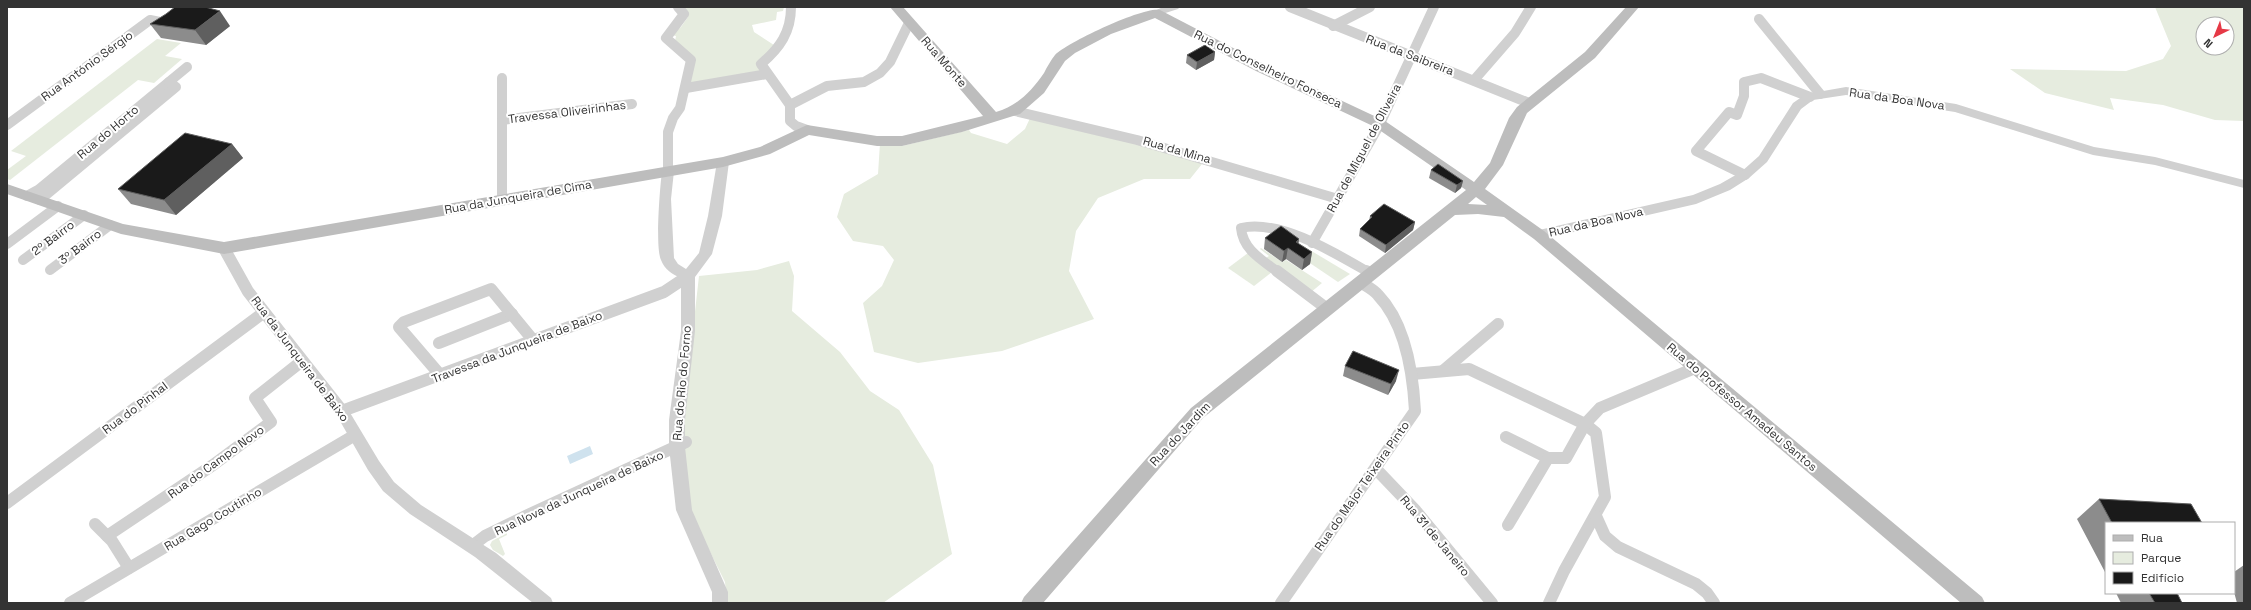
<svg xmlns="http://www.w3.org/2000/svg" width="2251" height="610" font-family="'Space Grotesk',sans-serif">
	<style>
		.green { fill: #e6ecdf; fill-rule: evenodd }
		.water { fill: #cfe2ee }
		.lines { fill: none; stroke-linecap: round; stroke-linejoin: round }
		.minor-far1 { stroke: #d0d0d0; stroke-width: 10 }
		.minor { stroke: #d0d0d0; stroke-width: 12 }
		.tertiary { fill: #d0d0d0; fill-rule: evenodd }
		.secondary { fill: #bdbdbd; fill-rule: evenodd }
		.wall { fill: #8c8c8c }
		.shaded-wall { fill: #5f5f5f }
		.building { fill: #1a1a1a; stroke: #5f5f5f }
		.labels { text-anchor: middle; stroke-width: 4; stroke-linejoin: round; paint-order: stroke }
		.street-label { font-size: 12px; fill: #333; stroke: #fff }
	</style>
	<rect width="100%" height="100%" fill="#fff"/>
	<g class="green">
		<path d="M681,7H784L783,11L777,12L776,20L752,25L754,32L777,47L763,72L689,86L694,59L675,41L676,36L671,35L681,27L688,17Z"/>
		<path d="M2155,7H2244V121L2215,120L2163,105L2110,98L2114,110L2045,93L2010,69L2126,71L2163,59L2171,46ZM2203,24H2227V48H2203Z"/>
		<path d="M157,39L181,43L165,56L182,59L154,83L138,80L10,180L7,179V170L26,156L11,151Z"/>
		<path d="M1031,116L1206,159L1190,179H1144L1098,198L1076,231L1069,271L1094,319L1002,351L918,363L874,352L863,303L882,286L894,260L883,246L853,241L837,217L844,194L878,174L880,143L902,146L969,130L971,133L1007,144L1025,129Z"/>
		<path d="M1288,237L1350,274L1338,282L1295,253Z"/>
		<path d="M1261,248L1282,262L1286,260L1322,283L1310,293L1264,259L1269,256L1260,249Z"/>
		<path d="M1248,253L1272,272L1254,286L1228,268Z"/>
		<path d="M789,261L794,276L792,311L840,352L870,391L899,410L933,465L952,554L883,603H727L725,582L689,510L682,427L699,276L757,270Z"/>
		<path d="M507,533V535L499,539L505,554L503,556L493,550L490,545L492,541Z"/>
	</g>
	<path class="water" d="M590,446L593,454L570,464L567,456Z"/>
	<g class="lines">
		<g class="minor-far1">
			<path d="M791,7C791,32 780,48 761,64L790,105V121L796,126L807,130"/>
			<path d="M1290,7L1529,103"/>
			<path d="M1759,19L1820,94"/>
			<path d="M1333,26L1370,7"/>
			<path d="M502,78V200"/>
			<path d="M1475,79L1515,33L1531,7"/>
			<path d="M686,88L767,74"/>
			<path d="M790,105L827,86L864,82L880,73L890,62L909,23"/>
			<path d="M1015,111L1137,140L1338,199"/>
			<path d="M502,120L632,104"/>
			<path d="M7,125L150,20L170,24"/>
			<path d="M668,171V132L673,118L680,108L691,60L666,38L684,14L678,7"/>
			<path d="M1745,175L1696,151L1729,112L1737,115L1744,96V82L1761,78L1810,97"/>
			<path d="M27,196L38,190L187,67"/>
			<path d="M40,200L176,87L169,82"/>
			<path d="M1312,243L1380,124L1434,7"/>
			<path d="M7,244L58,206"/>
			<path d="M23,260L84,215"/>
			<path d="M50,270L110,225"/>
			<path d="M1278,272C1262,260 1243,250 1241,228C1280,219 1335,253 1368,272"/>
		</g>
		<g class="minor">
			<path d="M1277,271L1326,308"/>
			<path d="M1366,271L1371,274"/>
			<path d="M439,343L512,314"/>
			<path d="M1444,370L1498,324"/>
			<path d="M1412,374L1469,369L1585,424L1596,433L1605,497L1564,571L1549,603"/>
			<path d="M441,376L399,327L404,322L491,289L533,340"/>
			<path d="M342,411L664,292L688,276"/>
			<path d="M1506,437L1548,458"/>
			<path d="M1376,469L1416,511L1492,603"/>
			<path d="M7,503L263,313"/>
			<path d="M1596,516L1605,536L1618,547L1696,584L1707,593L1714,603"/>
			<path d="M95,524L112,541L129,568"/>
			<path d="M1508,525L1548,458H1566L1585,424L1600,408L1695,368"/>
			<path d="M107,536L213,465L271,422L255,398L302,361"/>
			<path d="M472,546L485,536L528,515L686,442"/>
			<path d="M70,603L355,435"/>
			<path d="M1281,603L1415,411C1413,373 1405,323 1378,295C1373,289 1366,286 1360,282"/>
		</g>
		<g class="tertiary">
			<path d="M1163,7H1180L1178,9L1156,16L1150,13Z"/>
			<path d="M1846,87L1956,104L2094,147L2155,157L2244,180V188L2155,165L2093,155L1955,112L1846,95L1813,100L1801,109L1767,162L1749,178L1730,190L1696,204L1539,240L1534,238L1532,235L1534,232L1539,230L1693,195L1720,184L1741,172L1759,156L1793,103L1806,94Z"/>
			<path d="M723,158L729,162L722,216L712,254L695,277V331L685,420V447L692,510L728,592V603H712V592L676,510L669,447V420L681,331V278C672,274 665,270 661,260C655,247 660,188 662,171L664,168H672L674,171L671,199L674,258L678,264L686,269L699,253L708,216L717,162Z"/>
			<path d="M224,243L229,245L253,288L346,406L379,461L394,482L421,505L496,553L551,598L553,603H533L475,557L410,514L383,491L368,470L336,414L243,295L217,248L219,245Z"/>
		</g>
		<path class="secondary" d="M890,7H903L996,112C1017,106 1031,92 1044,73C1047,67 1051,60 1055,55C1068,42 1144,6 1160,10L1266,65L1385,121L1474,182L1490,163L1509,118L1517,107L1585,52L1626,7H1639L1595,58L1527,113L1503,165L1485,189L1544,231L1982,597L1985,603H1961L1534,239L1504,217L1478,214L1455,215L1203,418L1043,603H1021L1024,597L1191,408L1466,190L1375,127L1256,71L1155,18L1111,34L1075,53L1065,61L1044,93L1020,114L962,132L902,146H877L809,135L770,154L723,167L224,254L121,234L7,194V184L123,224L224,242L723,157L760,147L807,125L877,136H902L983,116ZM1476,197L1487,205L1468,204Z"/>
	</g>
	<g class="wall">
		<path d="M150,24L230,26L206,45L161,38Z"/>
		<path d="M1215,52L1214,60L1196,70L1186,63L1187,55Z"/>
		<path d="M232,144L243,158L176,215L131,204L118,189Z"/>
		<path d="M1431,170L1463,181L1461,188L1455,193L1429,178Z"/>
		<path d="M1370,216L1415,222L1413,230L1385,253L1359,236L1360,229L1369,221Z"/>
		<path d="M1265,238L1312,252L1310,264L1302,270L1286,259L1282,262L1264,249Z"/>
		<path d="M1345,366L1396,381L1388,395L1343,376Z"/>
		<path d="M2099,499L2202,523H2106V574L2077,519Z"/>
		<path d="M2244,565V603H2237L2234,592V575H2235L2234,572Z"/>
		<path d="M2116,593H2177L2182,603H2121Z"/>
	</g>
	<g class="shaded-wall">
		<path d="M220,11L230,26L206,45L195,30Z"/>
		<path d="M1215,52L1214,60L1196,70L1197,62Z"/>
		<path d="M232,144L243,158L176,215L164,200Z"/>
		<path d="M1463,181L1461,188L1455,193L1457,185Z"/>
		<path d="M1415,222L1413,230L1385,253L1386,245Z"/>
		<path d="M1299,239L1298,250L1294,253L1296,242Z"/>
		<path d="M1288,248L1286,259L1282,262L1284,251Z"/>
		<path d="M1312,252L1310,264L1302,270L1304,259Z"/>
		<path d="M1399,370L1396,381L1388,395L1391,384Z"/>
	</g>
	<g class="building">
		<path d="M175,7H205L220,11L195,30L150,24L166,14Z"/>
		<path d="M1205,45L1215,52L1197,62L1187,55Z"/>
		<path d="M185,133L232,144L164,200L118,189Z"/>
		<path d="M1438,164L1463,181L1457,185L1431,170Z"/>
		<path d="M1384,204L1415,222L1386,245L1360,229L1372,217L1370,216Z"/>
		<path d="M1281,226L1299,239L1296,242L1312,252L1304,259L1288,248L1284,251L1265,238Z"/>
		<path d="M1353,351L1399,370L1391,384L1345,366Z"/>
		<path d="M2099,499L2191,504L2202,523H2112Z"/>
		<path d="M2149,593H2177L2182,603H2155Z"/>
	</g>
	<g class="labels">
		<g class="street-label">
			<text transform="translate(1410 55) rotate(21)" y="4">Rua da Saibreira</text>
			<text transform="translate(944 62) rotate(49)" y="4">Rua Monte</text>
			<text transform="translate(87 66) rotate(-36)" y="4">Rua António Sérgio</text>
			<text transform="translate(1268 69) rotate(26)" y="4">Rua do Conselheiro Fonseca</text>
			<text transform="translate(1897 99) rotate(8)" y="4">Rua da Boa Nova</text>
			<text transform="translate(567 112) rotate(-7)" y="4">Travessa Oliveirinhas</text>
			<text transform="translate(108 132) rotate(-40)" y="4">Rua do Horto</text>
			<text transform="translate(1364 148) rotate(-62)" y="4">Rua de Miguel de Oliveira</text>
			<text transform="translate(1177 150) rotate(16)" y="4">Rua da Mina</text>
			<text transform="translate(518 197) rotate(-10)" y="4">Rua da Junqueira de Cima</text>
			<text transform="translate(1596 222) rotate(-13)" y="4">Rua da Boa Nova</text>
			<text transform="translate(53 238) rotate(-37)" y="4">2º Bairro</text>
			<text transform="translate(80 247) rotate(-37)" y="4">3º Bairro</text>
			<text transform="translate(517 347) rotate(-21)" y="4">Travessa da Junqueira de Baixo</text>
			<text transform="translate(300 359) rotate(53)" y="4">Rua da Junqueira de Baixo</text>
			<text transform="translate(682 383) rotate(-85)" y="4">Rua do Rio do Forno</text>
			<text transform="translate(1742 407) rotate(40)" y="4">Rua do Professor Amadeu Santos</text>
			<text transform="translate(135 408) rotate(-37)" y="4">Rua do Pinhal</text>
			<text transform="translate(1180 434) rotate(-47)" y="4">Rua do Jardim</text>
			<text transform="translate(216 462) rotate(-36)" y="4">Rua do Campo Novo</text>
			<text transform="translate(1362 486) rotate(-55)" y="4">Rua do Major Teixeira Pinto</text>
			<text transform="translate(579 493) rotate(-25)" y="4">Rua Nova da Junqueira de Baixo</text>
			<text transform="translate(213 519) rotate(-31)" y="4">Rua Gago Coutinho</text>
			<text transform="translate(1435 536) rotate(50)" y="4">Rua 31 de Janeiro</text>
		</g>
	</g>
	<rect width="2251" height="610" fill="none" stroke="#333333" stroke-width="16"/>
	<rect x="2105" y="522" width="130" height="72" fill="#ffffff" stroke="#adadad"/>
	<rect x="2113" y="535" width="20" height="6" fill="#bdbdbd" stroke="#adadad"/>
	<text x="2141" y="542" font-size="12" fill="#333333">Rua</text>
	<rect x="2113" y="552" width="20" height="12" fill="#e6ecdf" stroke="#adadad"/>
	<text x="2141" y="562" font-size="12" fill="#333333">Parque</text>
	<rect x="2113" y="572" width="20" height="12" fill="#1a1a1a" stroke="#adadad"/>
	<text x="2141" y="582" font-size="12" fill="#333333">Edifício</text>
	<g transform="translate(2215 36) rotate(223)"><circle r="19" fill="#ffffff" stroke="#adadad"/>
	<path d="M0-3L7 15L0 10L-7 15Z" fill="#e63946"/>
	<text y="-6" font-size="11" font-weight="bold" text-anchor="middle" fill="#333333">N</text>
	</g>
</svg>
